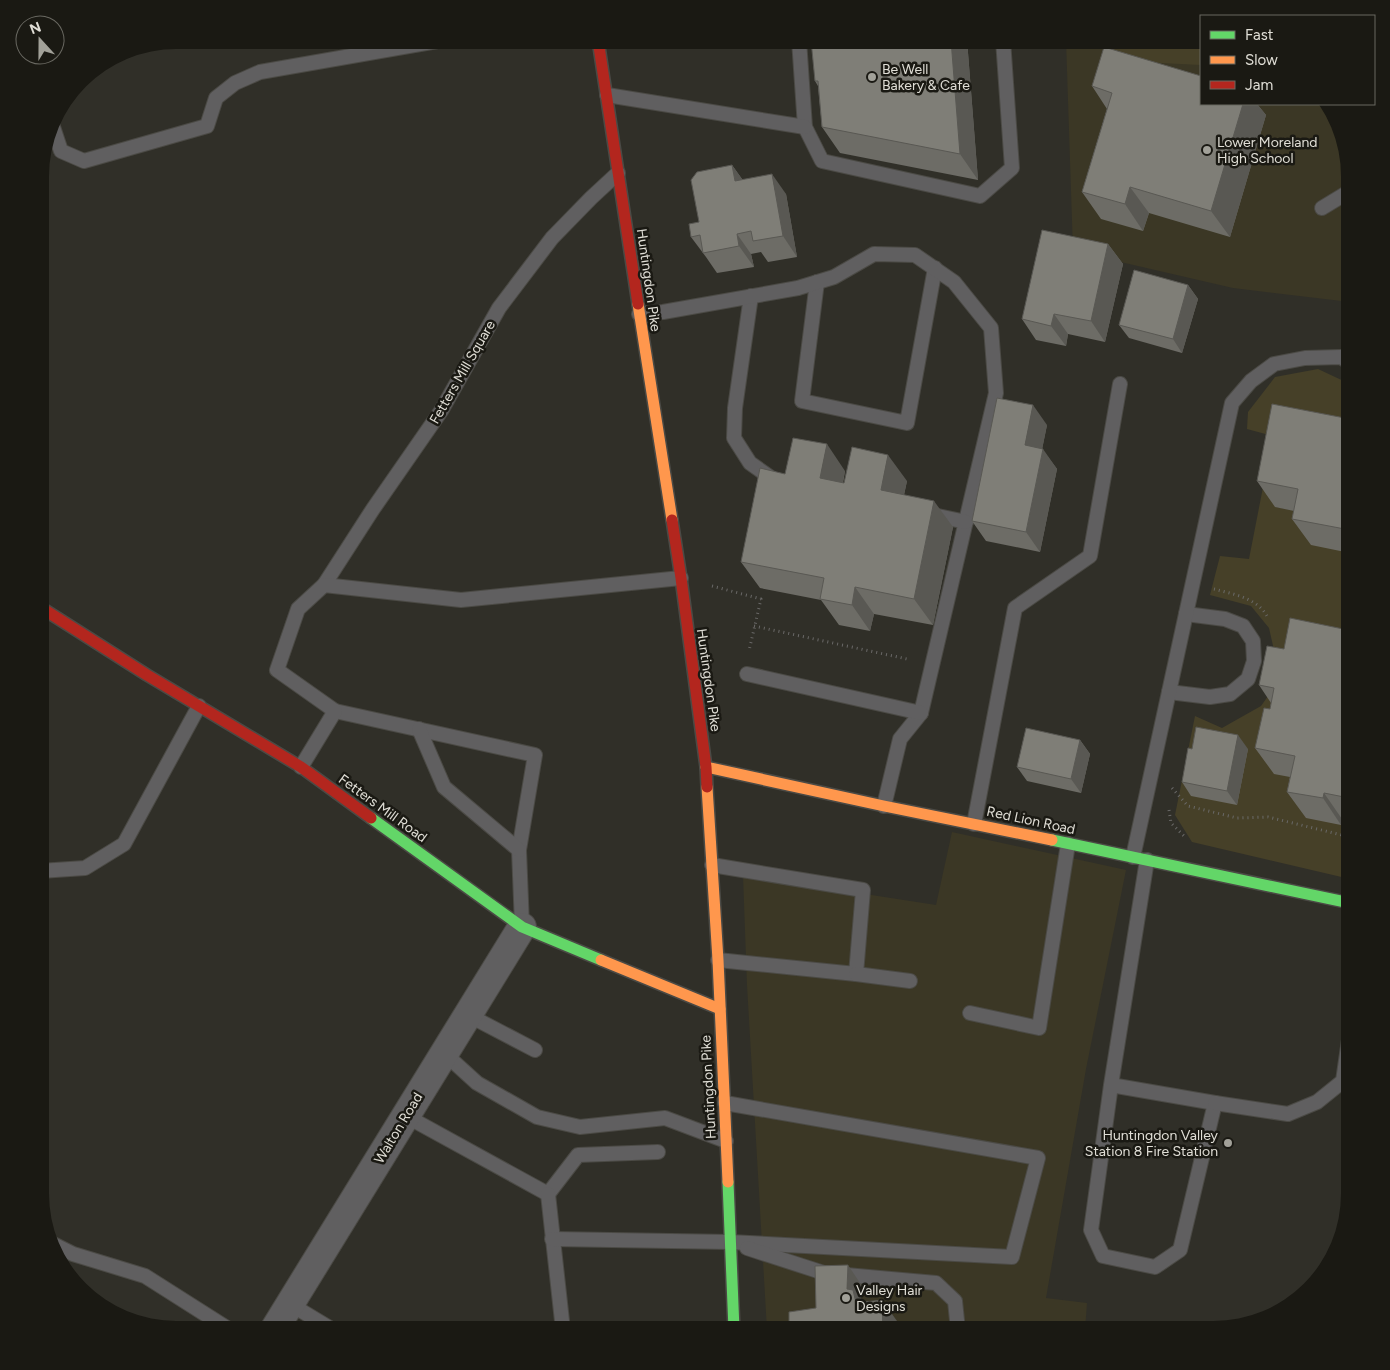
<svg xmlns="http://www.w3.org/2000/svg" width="1390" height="1370" font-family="Figtree,sans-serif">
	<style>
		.built { fill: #3b3725 }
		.green { fill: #464028 }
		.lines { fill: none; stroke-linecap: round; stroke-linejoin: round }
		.lane-casing { stroke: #4b4a45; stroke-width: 16 }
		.street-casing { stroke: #4b4a45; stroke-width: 30 }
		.fast-casing { stroke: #4b4a45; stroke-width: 14 }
		.slow-casing { stroke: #4b4a45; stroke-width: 14 }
		.jam-casing { stroke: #4b4a45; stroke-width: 14 }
		.path { stroke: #6a6968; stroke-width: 3; stroke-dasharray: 1 4; stroke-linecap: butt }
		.lane { stroke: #605f60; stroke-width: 14 }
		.street { stroke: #605f60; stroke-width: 28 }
		.fast { stroke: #63d668; stroke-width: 11 }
		.slow { stroke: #ff974d; stroke-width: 11 }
		.jam { stroke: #b3261e; stroke-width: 11 }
		.wall { fill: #6d6c66 }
		.shaded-wall { fill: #595853 }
		.building { fill: #7f7e77; stroke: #595853 }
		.poi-dot { fill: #a2a199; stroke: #1a1913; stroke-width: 2 }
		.labels { text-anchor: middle; stroke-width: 5; stroke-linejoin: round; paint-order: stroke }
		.poi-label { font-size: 14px; fill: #e0ded6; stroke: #1a1913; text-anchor: start }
		.street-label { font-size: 14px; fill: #e0ded6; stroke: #1a1913 }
	</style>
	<rect width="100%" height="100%" fill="#302f28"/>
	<g class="built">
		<path d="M1066,40H1201V104H1327L1340,124L1350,176V302L1233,288L1073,251Z"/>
		<path d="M952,832L1126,870L1086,1069L1046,1298L1087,1303L1085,1330H767L747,985L743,875L936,905Z"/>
	</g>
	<g class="green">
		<path d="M1107,40H1201V65L1121,61Z"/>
		<path d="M1318,369L1350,384V442L1276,507L1317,515L1350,553V653L1306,656L1274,650L1269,628L1251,606L1210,595L1220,556L1249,559L1273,436L1247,429L1248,412L1275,377Z"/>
		<path d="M1281,678L1313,782L1341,825L1342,819L1350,821V879L1192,842L1175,815L1195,716L1222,728L1261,706Z"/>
	</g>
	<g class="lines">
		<defs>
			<g id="lane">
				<path d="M799,40L805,127L822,161L980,196L1012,168L1003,40"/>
				<path d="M607,95L805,127"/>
				<path d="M52,124L61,151L84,161L207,126L216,98L235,83L260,72L443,40"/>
				<path d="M1322,208L1350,191"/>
				<path d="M817,282L802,401L907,423L935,268"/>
				<path d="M751,296L735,408L734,438L750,463L774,480"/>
				<path d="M639,314L663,312L798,288L834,277L874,254L915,255L954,282L991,328L996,393L921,713L900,739L884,806"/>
				<path d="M928,514L966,522"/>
				<path d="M324,585L373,509L441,411L499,308L552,238L591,198L618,173"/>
				<path d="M747,674L921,713"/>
				<path d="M1169,692L1210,697L1230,694L1248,679L1254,661L1253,641L1243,626L1225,619L1186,614"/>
				<path d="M335,711L535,755L519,850L522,926"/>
				<path d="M419,729L444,787L519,850"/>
				<path d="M301,767L335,711L277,670L298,609L324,585L461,600L681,578"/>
				<path d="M974,824L1015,608L1090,556L1120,384"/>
				<path d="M1133,857L1232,403L1251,381L1274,364L1305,358L1341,357L1350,363"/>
				<path d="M712,865L863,890L856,974L718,960"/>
				<path d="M40,871L85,868L124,844L199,706"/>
				<path d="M856,974L910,981"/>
				<path d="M970,1013L1039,1028L1068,844"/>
				<path d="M468,1015L535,1050"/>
				<path d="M444,1053L477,1083L537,1117L580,1127L665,1118L726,1141"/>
				<path d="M1111,1085L1215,1103L1180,1250L1155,1267L1103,1256L1091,1230L1111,1085L1147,860"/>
				<path d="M1215,1103L1288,1114L1317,1102L1343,1081L1350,1033"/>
				<path d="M406,1116L548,1194L578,1155L658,1152"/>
				<path d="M548,1194L563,1330"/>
				<path d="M552,1239L730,1242L1012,1257L1038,1158L725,1103"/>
				<path d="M49,1242L73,1254L145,1276L230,1330"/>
				<path d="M747,1248L824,1273L936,1283L955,1301L958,1330"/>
				<path d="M290,1304L333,1330"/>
			</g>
			<path id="street" d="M274,1330L522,927"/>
			<g id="fast">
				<path d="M371,818L522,927L601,960"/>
				<path d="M1052,840L1350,903"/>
				<path d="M728,1182L734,1330"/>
			</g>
			<g id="slow">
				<path d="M638,304L672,520"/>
				<path d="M706,767L884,806L1052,840"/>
				<path d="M707,787L718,960L728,1182"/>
				<path d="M601,960L720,1009"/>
			</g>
			<g id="jam">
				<path d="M598,40L638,304"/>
				<path d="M672,520L681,578L706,767L707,787"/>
				<path d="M40,607L147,675L301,767L371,818"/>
			</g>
		</defs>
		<use href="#lane" class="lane-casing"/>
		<use href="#street" class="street-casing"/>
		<use href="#fast" class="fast-casing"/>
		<use href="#slow" class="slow-casing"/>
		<use href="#jam" class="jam-casing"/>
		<g class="path">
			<path d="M712,586L761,599L749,651"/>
			<path d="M1214,589C1233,594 1257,598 1267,616"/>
			<path d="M754,626L907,659"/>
			<path d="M1172,788L1188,806L1237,818L1268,817L1350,837"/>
			<path d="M1169,810L1171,823L1185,837"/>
		</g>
		<use href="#lane" class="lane"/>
		<use href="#street" class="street"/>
		<use href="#fast" class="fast"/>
		<use href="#slow" class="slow"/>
		<use href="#jam" class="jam"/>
	</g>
	<g class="wall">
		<path d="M811,40H967L978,180L840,153L822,127L818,86L815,81Z"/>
		<path d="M1092,86L1243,104H1257L1266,115L1230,237L1149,213L1143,231L1101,219L1082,192L1107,109Z"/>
		<path d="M732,165L742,179L786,194L797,257L768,262L761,252L751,254L754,267L717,273L706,257L691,237Z"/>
		<path d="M1108,244L1123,264L1105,342L1068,334L1066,346L1036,340L1022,319Z"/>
		<path d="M1188,285L1198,299L1182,353L1129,338L1119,325Z"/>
		<path d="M1350,419V553L1311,545L1292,519L1294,511L1275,507L1257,481Z"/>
		<path d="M1047,425L1042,449L1057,469L1040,552L986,541L972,521Z"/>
		<path d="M845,471L843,483L907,481L904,495L953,527L933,625L874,614L870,631L839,625L821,600L760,588L741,562L785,474Z"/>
		<path d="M1350,622V821L1342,819L1341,825L1306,818L1287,792L1290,777L1274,774L1255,748L1270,709L1271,703L1259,685L1284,649L1348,630Z"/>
		<path d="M1080,740L1090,754L1081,793L1027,781L1017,767Z"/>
		<path d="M1192,749H1248L1237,805L1191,796L1182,782Z"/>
	</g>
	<g class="shaded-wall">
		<path d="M951,40H967L978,180L960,154Z"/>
		<path d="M1243,104H1257L1266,115L1230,237L1211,211Z"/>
		<path d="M732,165L747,186L735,181Z"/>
		<path d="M772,174L786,194L797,257L783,236Z"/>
		<path d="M1130,187L1149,213L1143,231L1125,204Z"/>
		<path d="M737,234L751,254L754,267L739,246Z"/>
		<path d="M1108,244L1123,264L1105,342L1091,321Z"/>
		<path d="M1188,285L1198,299L1182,353L1173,339Z"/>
		<path d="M1054,314L1068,334L1066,346L1051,326Z"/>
		<path d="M1033,405L1047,425L1039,465L1025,445Z"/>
		<path d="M827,444L845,471L838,505L820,478Z"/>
		<path d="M1043,449L1057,469L1040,552L1026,532Z"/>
		<path d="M888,455L907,481L899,517L881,490Z"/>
		<path d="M934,501L953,527L933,625L914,599Z"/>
		<path d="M855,587L874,614L870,631L852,605Z"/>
		<path d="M1238,735L1248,749L1237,805L1227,791Z"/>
		<path d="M1080,740L1090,754L1081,793L1071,779Z"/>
		<path d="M1324,793L1342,819L1341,825L1323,798Z"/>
		<path d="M848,1265L862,1286L861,1302L870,1324L847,1289Z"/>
		<path d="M882,1300L897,1321V1330H883Z"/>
	</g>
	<g class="building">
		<path d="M811,40H951L960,154L822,127L818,81H815Z"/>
		<path d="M1104,47L1201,76V104H1243L1211,211L1130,187L1125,204L1082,192L1112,93L1092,86Z"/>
		<path d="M732,165L735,181L772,174L783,236L753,241L751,231L737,234L739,246L703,253L700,235L691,237L689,224L699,222L691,180L697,172Z"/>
		<path d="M1042,230L1108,244L1091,321L1054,314L1051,326L1022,319Z"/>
		<path d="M1134,270L1188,285L1173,339L1119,325Z"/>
		<path d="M997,398L1033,405L1025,445L1043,449L1026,532L972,521Z"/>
		<path d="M1272,404L1350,419V530L1292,519L1298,489L1257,481Z"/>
		<path d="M793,438L827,444L820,478L844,483L852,447L888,455L881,490L934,501L914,599L855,587L852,605L820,599L824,578L741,562L760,468L785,474Z"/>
		<path d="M1290,618L1348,630L1350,622V805L1343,804L1344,797L1324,793L1323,798L1287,792L1295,756L1255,748L1264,708L1270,709L1274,688L1259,685L1267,646L1284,649Z"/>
		<path d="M1196,727L1238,735L1227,791L1182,782L1188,748L1192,749Z"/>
		<path d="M1026,728L1080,740L1071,779L1017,767Z"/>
		<path d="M848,1265L847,1289L853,1290L856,1303L882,1300L883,1330H789V1312L816,1308L815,1266Z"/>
	</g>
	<g class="poi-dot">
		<circle cx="872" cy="77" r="5"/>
		<circle cx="1207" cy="150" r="5"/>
		<circle cx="1228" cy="1143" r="5"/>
		<circle cx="846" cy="1298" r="5"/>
	</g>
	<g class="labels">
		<g class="poi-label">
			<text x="882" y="74">Be Well<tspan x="882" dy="16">Bakery &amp; Cafe</tspan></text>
			<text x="1217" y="147">Lower Moreland<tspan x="1217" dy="16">High School</tspan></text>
			<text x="1218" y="1140" text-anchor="end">Huntingdon Valley<tspan x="1218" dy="16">Station 8 Fire Station</tspan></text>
			<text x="856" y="1295">Valley Hair<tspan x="856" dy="16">Designs</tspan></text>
		</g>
		<g class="street-label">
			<text transform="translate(649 280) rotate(82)" y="5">Huntingdon Pike</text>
			<text transform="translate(462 372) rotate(-60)" y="5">Fetters Mill Square</text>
			<text transform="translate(709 680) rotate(82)" y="5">Huntingdon Pike</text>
			<text transform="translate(383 808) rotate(36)" y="5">Fetters Mill Road</text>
			<text transform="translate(1031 820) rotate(12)" y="5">Red Lion Road</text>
			<text transform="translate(708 1087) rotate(-93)" y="5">Huntingdon Pike</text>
			<text transform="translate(398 1128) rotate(-59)" y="5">Walton Road</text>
		</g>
	</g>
	<path d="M0 0H1390V1370H0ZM176 49H1214A127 127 0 0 1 1341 176V1194A127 127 0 0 1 1214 1321H176A127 127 0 0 1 49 1194V176A127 127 0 0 1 176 49Z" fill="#1a1913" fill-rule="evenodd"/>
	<rect x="1200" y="15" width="175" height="90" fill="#1a1913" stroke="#696861"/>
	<rect x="1210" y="31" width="25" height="8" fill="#63d668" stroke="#696861"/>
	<text x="1245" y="40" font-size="15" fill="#e0ded6">Fast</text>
	<rect x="1210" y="56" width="25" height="8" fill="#ff974d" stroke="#696861"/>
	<text x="1245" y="65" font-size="15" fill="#e0ded6">Slow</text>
	<rect x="1210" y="81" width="25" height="8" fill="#b3261e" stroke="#696861"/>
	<text x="1245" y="90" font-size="15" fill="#e0ded6">Jam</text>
	<g transform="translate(40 40) rotate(339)"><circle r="24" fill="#1a1913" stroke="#696861"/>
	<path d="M0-4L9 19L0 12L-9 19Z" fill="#a2a199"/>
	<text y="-8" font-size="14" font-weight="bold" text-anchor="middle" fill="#e0ded6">N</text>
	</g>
</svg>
